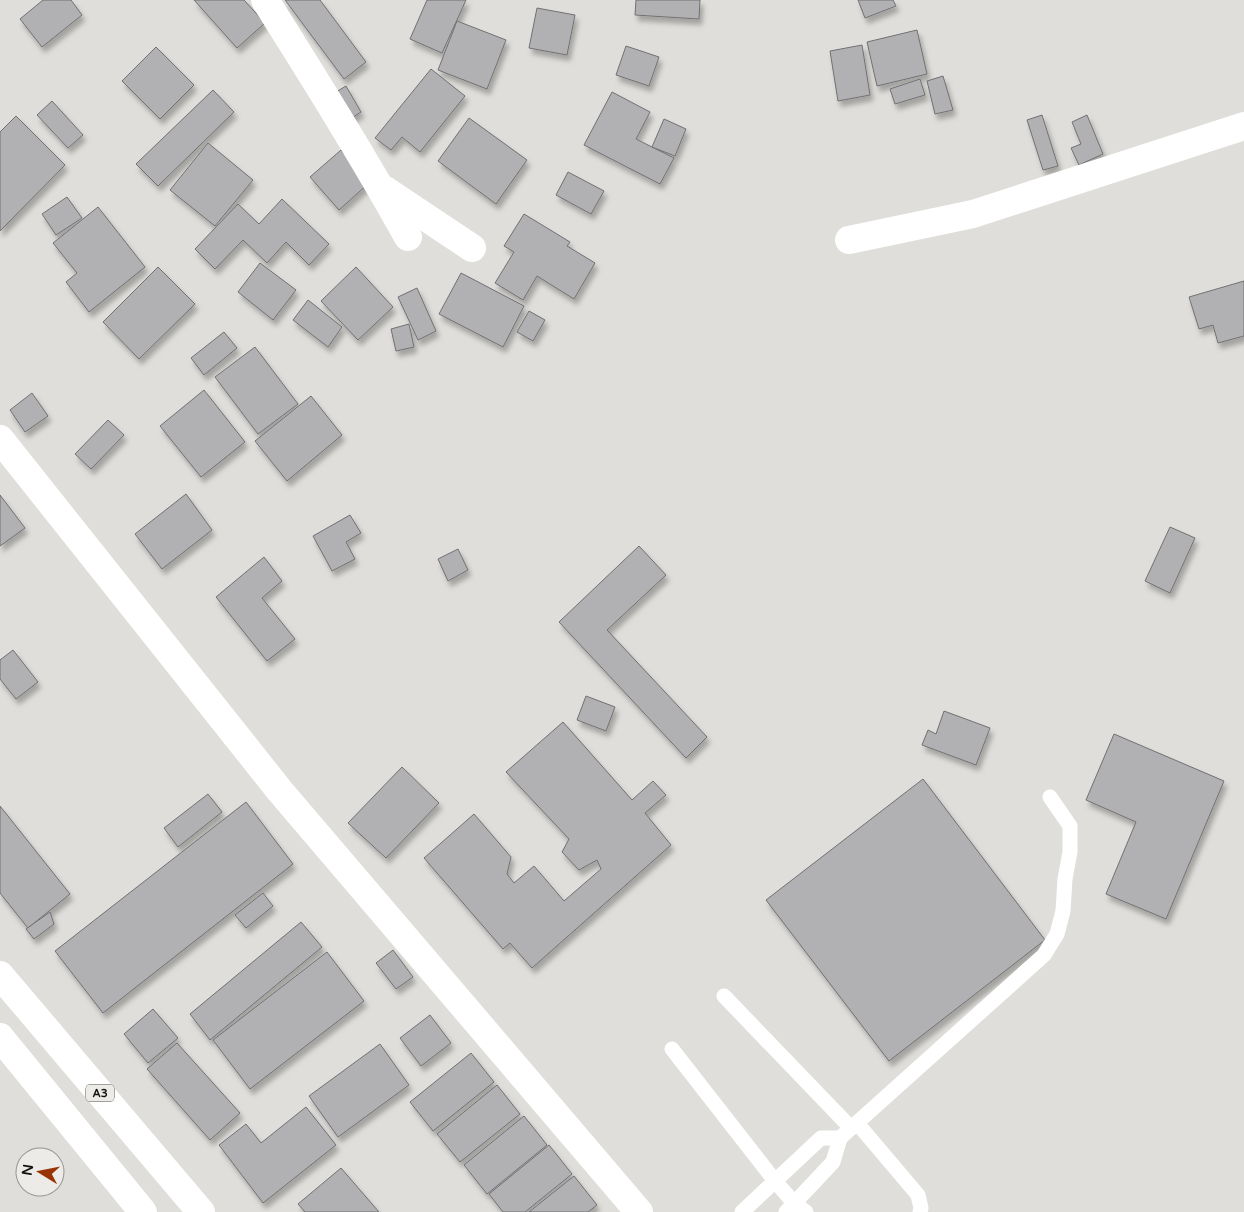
<svg xmlns="http://www.w3.org/2000/svg" width="1244" height="1212" font-family="'Varela Round',sans-serif">
	<style>
		.building { fill: #b1b0b3; stroke: #717073; filter: url(#shadow) }
		.lines { fill: none; stroke-linecap: round; stroke-linejoin: round }
		.lane { stroke: #fff; stroke-width: 15 }
		.street { stroke: #fff; stroke-width: 28 }
		.highway { stroke: #fff; stroke-width: 28 }
		.labels { text-anchor: middle; stroke-width: 4; stroke-linejoin: round; paint-order: stroke }
		.shield { fill: #ecebe7; stroke: #545452; stroke-width: 1 }
		.shield-label { font-size: 11px; font-weight: bold; fill: #131312 }
	</style>
	<defs>
		<filter id="shadow"><feDropShadow dx="3" dy="5.5" stdDeviation="2.5" flood-color="#0004"/></filter>
	</defs>
	<rect width="100%" height="100%" fill="#dfdeda"/>
	<g class="building">
		<path d="M43,0H71L82,15L42,47L20,19Z"/>
		<path d="M194,0H244L265,23L237,48Z"/>
		<path d="M285,0H320L366,62L344,79Z"/>
		<path d="M427,0H466L442,53L410,39Z"/>
		<path d="M636,0H700L699,19L635,15Z"/>
		<path d="M858,0H893L896,6L865,18Z"/>
		<path d="M537,8L575,15L567,55L529,48Z"/>
		<path d="M457,21L506,40L487,89L438,70Z"/>
		<path d="M917,30L927,74L877,86L867,42Z"/>
		<path d="M862,45L870,95L838,101L830,51Z"/>
		<path d="M626,46L659,57L649,86L616,75Z"/>
		<path d="M156,47L194,85L160,119L122,81Z"/>
		<path d="M431,69L465,96L420,152L402,137L391,150L375,138Z"/>
		<path d="M943,76L953,110L935,114L927,81Z"/>
		<path d="M920,79L925,95L895,104L890,89Z"/>
		<path d="M346,86L361,112L347,121L331,95Z"/>
		<path d="M213,90L234,112L158,186L136,164Z"/>
		<path d="M612,92L650,112L636,139L674,158L660,184L584,145Z"/>
		<path d="M52,101L83,135L68,148L37,115Z"/>
		<path d="M1042,115L1058,166L1043,170L1027,120Z"/>
		<path d="M1087,115L1103,154L1079,165L1071,148L1081,144L1072,122Z"/>
		<path d="M16,116L65,165L0,231V132Z"/>
		<path d="M469,118L527,160L496,204L438,161Z"/>
		<path d="M664,119L686,129L675,156L652,147Z"/>
		<path d="M208,143L253,180L215,226L170,190Z"/>
		<path d="M341,150L369,183L339,210L310,177Z"/>
		<path d="M568,172L604,191L591,214L556,195Z"/>
		<path d="M67,197L82,218L56,235L42,214Z"/>
		<path d="M282,199L329,244L309,265L286,242L267,263L243,240L215,269L195,249L238,204L259,224Z"/>
		<path d="M98,207L145,267L89,312L66,282L77,273L53,243Z"/>
		<path d="M524,214L570,242L567,246L595,263L574,299L537,276L523,300L495,283L514,252L504,246Z"/>
		<path d="M260,263L296,290L273,320L238,292Z"/>
		<path d="M158,267L195,304L139,359L103,322Z"/>
		<path d="M356,267L393,307L358,340L321,301Z"/>
		<path d="M461,273L524,306L503,347L439,314Z"/>
		<path d="M1244,281V336L1218,343L1213,325L1199,329L1189,297Z"/>
		<path d="M417,288L436,331L418,340L398,297Z"/>
		<path d="M308,300L342,327L328,347L293,320Z"/>
		<path d="M529,311L545,320L533,341L517,332Z"/>
		<path d="M409,324L414,347L396,351L391,329Z"/>
		<path d="M224,332L237,348L204,375L191,358Z"/>
		<path d="M255,347L298,404L258,434L215,377Z"/>
		<path d="M204,390L245,442L201,477L160,426Z"/>
		<path d="M32,393L48,416L25,432L10,410Z"/>
		<path d="M311,396L342,435L287,481L255,441Z"/>
		<path d="M108,420L124,435L91,469L75,454Z"/>
		<path d="M186,494L212,530L162,569L135,534Z"/>
		<path d="M0,495L25,528L0,546Z"/>
		<path d="M350,515L361,533L346,542L355,559L332,571L313,536Z"/>
		<path d="M1170,527L1195,538L1170,593L1145,581Z"/>
		<path d="M639,546L666,575L607,630L707,737L686,758L559,622Z"/>
		<path d="M458,549L468,570L448,581L438,559Z"/>
		<path d="M264,557L282,581L262,598L295,639L267,661L216,597Z"/>
		<path d="M13,650L38,682L16,699L0,679V660Z"/>
		<path d="M586,696L615,707L606,731L577,720Z"/>
		<path d="M944,711L990,728L976,765L922,745L928,730L936,734Z"/>
		<path d="M563,722L632,800L653,781L666,795L645,813L671,845L532,968L510,943L503,949L424,858L474,814L511,857L507,874L514,883L534,866L564,901L601,869L597,860L579,870L562,852L569,839L506,772Z"/>
		<path d="M1114,734L1224,781L1166,919L1106,894L1136,822L1086,800Z"/>
		<path d="M402,767L439,803L386,858L348,823Z"/>
		<path d="M923,779L1045,940L889,1061L766,900Z"/>
		<path d="M208,794L222,812L178,847L164,828Z"/>
		<path d="M246,802L293,864L103,1013L55,951Z"/>
		<path d="M0,806L70,894L28,928L0,893Z"/>
		<path d="M263,893L273,906L246,928L235,915Z"/>
		<path d="M50,912L54,924L34,939L26,929Z"/>
		<path d="M301,922L322,947L210,1040L190,1014Z"/>
		<path d="M393,950L413,977L396,989L376,963Z"/>
		<path d="M327,952L364,1001L250,1089L213,1040Z"/>
		<path d="M153,1009L178,1038L148,1063L124,1034Z"/>
		<path d="M430,1015L451,1043L421,1066L400,1038Z"/>
		<path d="M177,1043L240,1113L210,1140L147,1069Z"/>
		<path d="M380,1044L409,1085L338,1137L309,1096Z"/>
		<path d="M471,1053L494,1082L433,1131L410,1102Z"/>
		<path d="M497,1085L520,1114L460,1162L437,1134Z"/>
		<path d="M306,1107L336,1145L263,1203L219,1145L246,1124L261,1143Z"/>
		<path d="M524,1116L547,1145L487,1194L464,1165Z"/>
		<path d="M549,1145L572,1174L525,1212H503L489,1194Z"/>
		<path d="M341,1168L379,1212H305L298,1204Z"/>
		<path d="M574,1176L597,1205L588,1212H529Z"/>
	</g>
	<g class="lines">
		<g class="lane">
			<path d="M724,996L851,1128"/>
			<path d="M672,1049L775,1181L794,1203L806,1212"/>
			<path d="M857,1123L918,1195L921,1208L920,1212"/>
			<path d="M840,1138L1044,955L1057,934L1063,911L1065,879L1070,852V826L1050,797"/>
			<path d="M742,1212L821,1138H840L833,1162L786,1212"/>
		</g>
		<g class="street">
			<path d="M265,0C314,78 363,156 408,237"/>
			<path d="M385,190L472,248"/>
			<path d="M849,240L973,214L1244,126"/>
			<path d="M0,439L280,791L639,1212"/>
		</g>
		<g class="highway">
			<path d="M0,975L201,1212"/>
			<path d="M0,1037L143,1212"/>
		</g>
	</g>
	<g class="labels">
		<rect class="shield" x="86" y="1084.5" width="28" height="17" rx="4"/>
		<g class="shield-label">
			<text x="100" y="1097">A3</text>
		</g>
	</g>
	<g transform="translate(40 1172) rotate(280)"><circle r="24" fill="#ecebe7" stroke="#959592"/>
	<path d="M0-4L9 19L0 12L-9 19Z" fill="#983306"/>
	<text y="-8" font-size="14" font-weight="bold" text-anchor="middle" fill="#131312">N</text>
	</g>
</svg>
